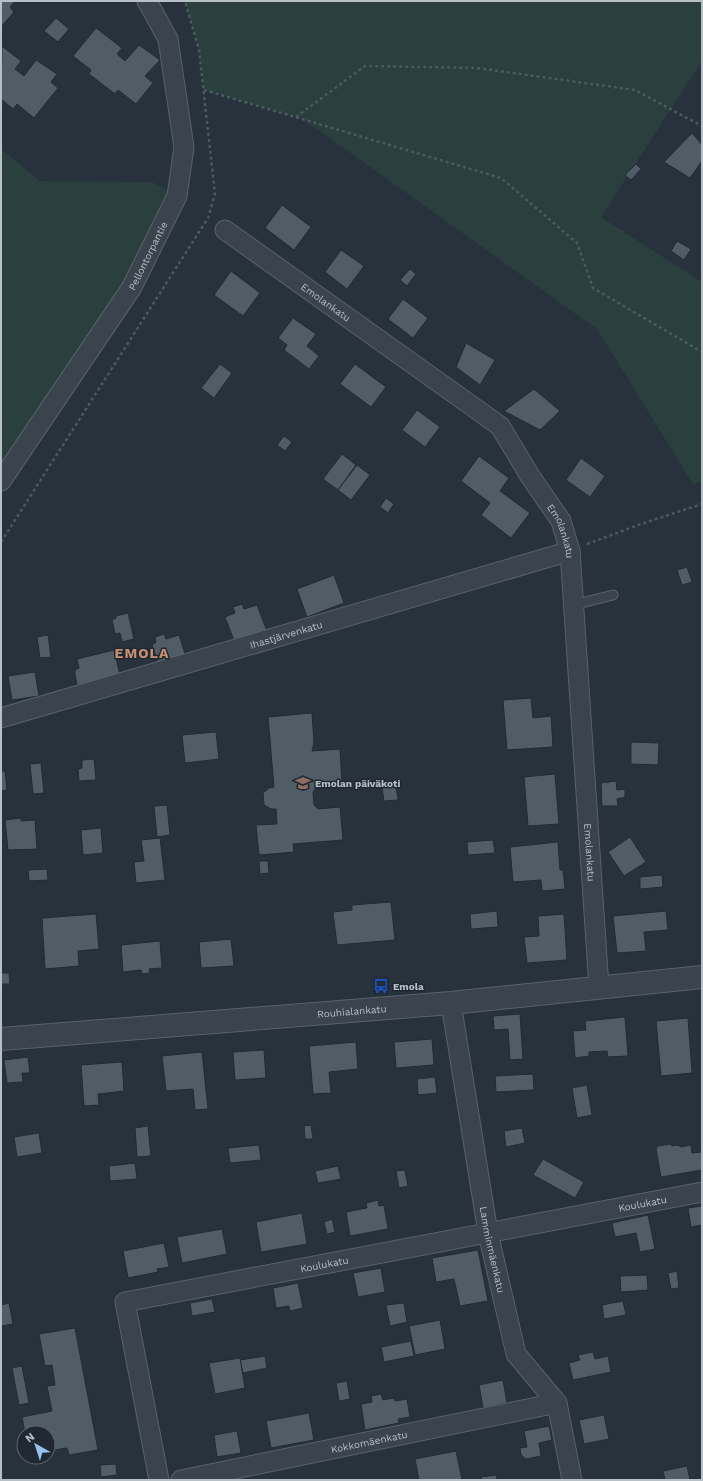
<svg xmlns="http://www.w3.org/2000/svg" width="703" height="1481" font-family="'Work Sans',sans-serif">
	<style>
		.green { fill: #2a3f3e }
		.building { fill: #505d67; stroke: #222b34 }
		.lines { fill: none; stroke-linecap: round; stroke-linejoin: round }
		.service-casing { stroke: #59626a; stroke-width: 11 }
		.minor-casing { stroke: #59626a; stroke-width: 21 }
		.tertiary-casing { stroke: #59626a; stroke-width: 24 }
		.path { stroke: #495b5c; stroke-width: 2.5; stroke-dasharray: 3 3; stroke-linecap: butt }
		.service { stroke: #3b444d; stroke-width: 9 }
		.minor { stroke: #3b444d; stroke-width: 19 }
		.tertiary { stroke: #3b444d; stroke-width: 22 }
		.labels { text-anchor: middle; stroke-width: 3; stroke-linejoin: round; paint-order: stroke }
		.street-label { font-size: 10px; fill: #b7bfc7; stroke: #202932 }
		.poi-label { font-size: 10px; font-weight: bold; fill: #b7bfc7; stroke: #202932; text-anchor: start }
		.district-label { font-size: 14px; font-weight: bold; letter-spacing: 1px; fill: #ca8f70; stroke: #202932 }
	</style>
	<rect width="100%" height="100%" fill="#27323c"/>
	<g class="green">
		<path d="M185,1H702V61L601,217L702,282V482L693,484L597,329L303,119L204,90L199,50Z"/>
		<path d="M1,149L40,181L152,182L177,196L1,481Z"/>
	</g>
	<g class="building">
		<path d="M1,1H15L10,7L14,12L1,27Z"/>
		<path d="M56,18L69,29L58,42L44,31Z"/>
		<path d="M96,28L122,48L117,54L125,61L139,45L160,60L145,76L153,83L136,104L118,90L115,94L89,74L91,70L73,56Z"/>
		<path d="M2,46L21,61L15,69L24,76L36,60L57,74L51,82L58,88L34,118L17,104L13,109L1,99Z"/>
		<path d="M692,133L702,145V161L690,178L664,162Z"/>
		<path d="M636,164L641,169L631,180L625,175Z"/>
		<path d="M282,205L311,227L294,250L265,228Z"/>
		<path d="M677,241L691,249L684,260L671,251Z"/>
		<path d="M341,250L364,266L347,289L325,272Z"/>
		<path d="M410,269L416,274L407,286L400,280Z"/>
		<path d="M231,271L260,293L243,316L214,295Z"/>
		<path d="M403,299L428,318L413,338L388,319Z"/>
		<path d="M293,318L316,334L307,346L319,356L309,369L284,350L287,345L278,338Z"/>
		<path d="M466,343L495,360L480,385L456,367Z"/>
		<path d="M220,364L232,373L214,398L201,388Z"/>
		<path d="M355,364L386,387L371,407L340,384Z"/>
		<path d="M534,389L560,411L540,430L504,411Z"/>
		<path d="M417,410L440,427L425,447L402,430Z"/>
		<path d="M284,436L292,442L285,451L277,445Z"/>
		<path d="M342,454L356,465L338,490L323,479Z"/>
		<path d="M479,456L509,478L500,491L530,513L511,538L481,515L490,503L461,481Z"/>
		<path d="M581,458L605,476L590,497L566,480Z"/>
		<path d="M357,465L370,475L351,500L338,490Z"/>
		<path d="M386,498L394,504L388,513L380,507Z"/>
		<path d="M687,567L692,582L682,585L677,570Z"/>
		<path d="M334,575L344,603L307,617L297,589Z"/>
		<path d="M242,604L244,609L257,605L267,631L235,643L225,617L235,613L233,607Z"/>
		<path d="M128,613L134,639L122,642L120,633L115,634L112,620L116,618V616Z"/>
		<path d="M164,634L166,639L179,635L187,660L160,668L152,645L156,642L155,637Z"/>
		<path d="M48,635L51,657L40,658L37,637Z"/>
		<path d="M114,650L121,679L78,689L75,675V670L79,668L77,659Z"/>
		<path d="M35,672L39,696L12,700L8,676Z"/>
		<path d="M531,698L533,718L551,716L553,747L507,750L503,700Z"/>
		<path d="M312,713L314,742L312,751L340,749L342,783L319,784L313,792L314,805L318,809L340,807L343,840L293,844L294,852L259,855L256,825L277,824L276,809H271L264,805L263,793L269,788L274,787L268,717Z"/>
		<path d="M216,732L219,759L185,763L182,735Z"/>
		<path d="M631,742L659,743L658,765L631,764Z"/>
		<path d="M94,759L96,780L79,781L78,769L82,768V760Z"/>
		<path d="M41,763L44,793L33,794L30,764Z"/>
		<path d="M1,771H5L7,790L1,791Z"/>
		<path d="M555,774L559,824L528,826L524,777Z"/>
		<path d="M616,781L617,790L625,789V797L617,799L618,806H602L601,783Z"/>
		<path d="M396,786L398,800L384,801L382,787Z"/>
		<path d="M167,805L170,835L157,837L154,806Z"/>
		<path d="M21,818V821L35,820L37,849L8,850L5,820Z"/>
		<path d="M101,828L103,853L83,855L81,830Z"/>
		<path d="M630,837L646,862L624,876L608,852Z"/>
		<path d="M160,838L165,880L136,883L134,862L144,861L141,840Z"/>
		<path d="M493,840L495,853L468,855L467,842Z"/>
		<path d="M558,842L560,870H563L565,889L542,891L541,880L513,882L510,847Z"/>
		<path d="M259,861H268L269,873L260,874Z"/>
		<path d="M47,869L48,880L29,881L28,870Z"/>
		<path d="M662,875L663,887L640,889V877Z"/>
		<path d="M391,902L395,940L337,945L333,912L352,910V905Z"/>
		<path d="M497,911L498,927L471,929L470,914Z"/>
		<path d="M666,911L668,930L644,932L646,951L617,953L613,916Z"/>
		<path d="M96,914L99,949L78,951L79,966L45,969L42,918Z"/>
		<path d="M564,914L567,960L527,963L524,937L539,936L538,916Z"/>
		<path d="M231,939L234,966L201,968L199,942Z"/>
		<path d="M160,941L162,968L149,969L150,973L142,974L141,970L123,972L121,945Z"/>
		<path d="M1,973H9L10,984H1Z"/>
		<path d="M520,1014L523,1059L510,1060L508,1029L494,1030L493,1016Z"/>
		<path d="M625,1017L628,1056L608,1057L607,1051L589,1052V1056L575,1058L573,1031L586,1030L585,1021Z"/>
		<path d="M688,1018L692,1073L661,1076L656,1021Z"/>
		<path d="M432,1039L434,1065L396,1068L394,1042Z"/>
		<path d="M356,1042L358,1069L329,1072L331,1093L313,1094L309,1046Z"/>
		<path d="M264,1050L266,1078L235,1080L233,1052Z"/>
		<path d="M202,1052L208,1109L195,1110L193,1089L166,1091L162,1056Z"/>
		<path d="M28,1057L30,1073H22L23,1082L7,1083L4,1060Z"/>
		<path d="M122,1062L124,1091L98,1094L99,1105L84,1106L81,1065Z"/>
		<path d="M533,1074L534,1090L496,1092L495,1076Z"/>
		<path d="M435,1077L437,1093L418,1095L417,1079Z"/>
		<path d="M587,1085L592,1115L577,1118L572,1088Z"/>
		<path d="M311,1125L313,1139H305L304,1126Z"/>
		<path d="M148,1126L151,1156L137,1157L135,1128Z"/>
		<path d="M522,1128L525,1143L506,1147L504,1131Z"/>
		<path d="M39,1133L42,1153L17,1157L14,1137Z"/>
		<path d="M671,1144L672,1146L678,1145L681,1147L691,1145L692,1153L702,1152V1170L661,1177L656,1149L658,1146Z"/>
		<path d="M259,1145L261,1160L230,1163L228,1148Z"/>
		<path d="M543,1159L584,1182L575,1198L533,1175Z"/>
		<path d="M135,1163L137,1179L110,1181L109,1166Z"/>
		<path d="M338,1166L341,1179L318,1183L315,1171Z"/>
		<path d="M405,1170L408,1186L399,1188L396,1171Z"/>
		<path d="M378,1200L379,1206L384,1205L388,1229L350,1236L346,1212L367,1208L366,1203Z"/>
		<path d="M702,1206V1225L691,1227L688,1208Z"/>
		<path d="M302,1213L307,1244L261,1252L256,1222Z"/>
		<path d="M648,1215L655,1249L640,1252L636,1233L615,1237L612,1223Z"/>
		<path d="M332,1219L335,1232L327,1234L324,1222Z"/>
		<path d="M222,1229L227,1254L182,1263L177,1237Z"/>
		<path d="M164,1243L169,1267L157,1269L158,1272L128,1278L123,1251Z"/>
		<path d="M478,1250L488,1301L460,1306L454,1279L436,1282L432,1258Z"/>
		<path d="M381,1268L385,1292L358,1297L353,1273Z"/>
		<path d="M677,1271L679,1288L671,1289L668,1273Z"/>
		<path d="M647,1275L648,1290L621,1292L620,1276Z"/>
		<path d="M298,1283L303,1308L290,1311L289,1306L276,1308L273,1288Z"/>
		<path d="M212,1299L215,1312L192,1316L190,1303Z"/>
		<path d="M623,1301L626,1315L604,1319L602,1305Z"/>
		<path d="M9,1303L13,1324L1,1326V1305Z"/>
		<path d="M404,1303L407,1322L390,1326L386,1305Z"/>
		<path d="M440,1320L445,1349L415,1355L409,1326Z"/>
		<path d="M75,1328L98,1450L69,1455L67,1448L48,1451V1433H25L22,1417L52,1411L47,1386L55,1385L52,1365L45,1366L39,1334Z"/>
		<path d="M411,1341L414,1356L384,1362L381,1347Z"/>
		<path d="M593,1352L595,1359L608,1356L611,1372L573,1380L569,1363L580,1360L578,1355Z"/>
		<path d="M265,1356L267,1368L243,1373L240,1360Z"/>
		<path d="M240,1358L245,1388L215,1394L209,1363Z"/>
		<path d="M22,1366L29,1403L19,1405L12,1368Z"/>
		<path d="M503,1380L507,1403L483,1408L479,1385Z"/>
		<path d="M347,1381L350,1399L339,1401L336,1383Z"/>
		<path d="M381,1394L383,1400L394,1398L395,1401L407,1399L410,1417L398,1419L399,1423L365,1430L361,1404L372,1402L371,1396Z"/>
		<path d="M309,1413L314,1440L271,1448L266,1421Z"/>
		<path d="M604,1415L609,1439L584,1444L579,1420Z"/>
		<path d="M549,1426L552,1440L539,1443L541,1456L526,1459L521,1455L520,1448L527,1447L524,1431Z"/>
		<path d="M237,1431L241,1453L217,1457L214,1435Z"/>
		<path d="M456,1451L462,1480H419L415,1459Z"/>
		<path d="M116,1464L117,1475L101,1477L100,1465Z"/>
		<path d="M687,1466L690,1480H665L663,1471Z"/>
		<path d="M496,1475L497,1480H482L481,1477Z"/>
	</g>
	<g class="lines">
		<defs>
			<path id="service" d="M573,605L613,595"/>
			<g id="minor">
				<path id="s1" d="M225,230L500,426L530,476L561,521L570,551L599,988"/>
				<path id="s2" d="M1,481L132,287L177,196L184,147L168,39L147,1"/>
				<path id="s3" d="M1,718L570,551"/>
				<path id="s4" d="M451,1003L488,1233L516,1354L557,1403L572,1480"/>
				<path id="s5" d="M159,1480L125,1302L702,1192"/>
				<path id="s6" d="M181,1480L557,1403"/>
			</g>
			<g id="tertiary">
				<path id="s7" d="M1,1039L451,1003L702,977"/>
			</g>
		</defs>
		<use href="#service" class="service-casing"/>
		<use href="#minor" class="minor-casing"/>
		<use href="#tertiary" class="tertiary-casing"/>
		<g class="path">
			<path d="M204,90L501,178L577,243L593,288L702,352"/>
			<path d="M296,117L365,66L477,68L635,90L702,126"/>
			<path d="M1,542L208,218L215,194L199,50L185,1"/>
			<path d="M587,544L644,523L702,504"/>
		</g>
		<use href="#service" class="service"/>
		<use href="#minor" class="minor"/>
		<use href="#tertiary" class="tertiary"/>
	</g>
	<defs>
		<symbol id="school-bare" viewBox="-9 -9 18 18"><path d="M0-5L7-2L0 1L-7-2ZM-4 1L0 2.5L4 1V4Q0 6-4 4Z" fill="#8d6e63" stroke="#202932" stroke-width="2.5" paint-order="stroke"/></symbol>
		<symbol id="bus-bare" viewBox="-9 -9 18 18"><path d="M-5-6H5V4H4V6H2V4H-2V6H-4V4H-5ZM-3.5-4V0h7V-4ZM-3.5 1.2v1.5H-2V1.2ZM2 1.2v1.5H3.5V1.2Z" fill="#1a4fb4" stroke="#202932" stroke-width="2.5" paint-order="stroke"/></symbol>
	</defs>
	<g fill-rule="evenodd">
		<use href="#school-bare" x="292" y="772" width="22" height="22"/>
		<use href="#bus-bare" x="370" y="975" width="22" height="22"/>
	</g>
	<g class="labels">
		<g class="street-label">
			<text dy="4" stroke="none"><textPath href="#s2" startOffset="269">Pellontorpantie</textPath></text>
			<text dy="4" stroke="none"><textPath href="#s1" startOffset="124">Emolankatu</textPath></text>
			<text dy="4" stroke="none"><textPath href="#s1" startOffset="460">Emolankatu</textPath></text>
			<text dy="4" stroke="none"><textPath href="#s3" startOffset="297">Ihastjärvenkatu</textPath></text>
			<text dy="4" stroke="none"><textPath href="#s1" startOffset="784">Emolankatu</textPath></text>
			<text dy="4" stroke="none"><textPath href="#s7" startOffset="352">Rouhialankatu</textPath></text>
			<text dy="4" stroke="none"><textPath href="#s5" startOffset="708">Koulukatu</textPath></text>
			<text dy="4" stroke="none"><textPath href="#s4" startOffset="250">Lamminmäenkatu</textPath></text>
			<text dy="4" stroke="none"><textPath href="#s5" startOffset="384">Koulukatu</textPath></text>
			<text dy="4" stroke="none"><textPath href="#s6" startOffset="192">Kokkomäenkatu</textPath></text>
		</g>
		<g class="poi-label">
			<text x="315" y="787">Emolan päiväkoti</text>
			<text x="393" y="990">Emola</text>
		</g>
		<g class="district-label">
			<text x="142" y="658">EMOLA</text>
		</g>
	</g>
	<rect width="703" height="1481" fill="none" stroke="#b7bfc7" stroke-width="4"/>
	<g transform="translate(36 1445) rotate(321)"><circle r="19" fill="#202932" stroke="#5c656e"/>
	<path d="M0-3L7 15L0 10L-7 15Z" fill="#96c0ed"/>
	<text y="-6" font-size="11" font-weight="bold" text-anchor="middle" fill="#b7bfc7">N</text>
	</g>
</svg>
